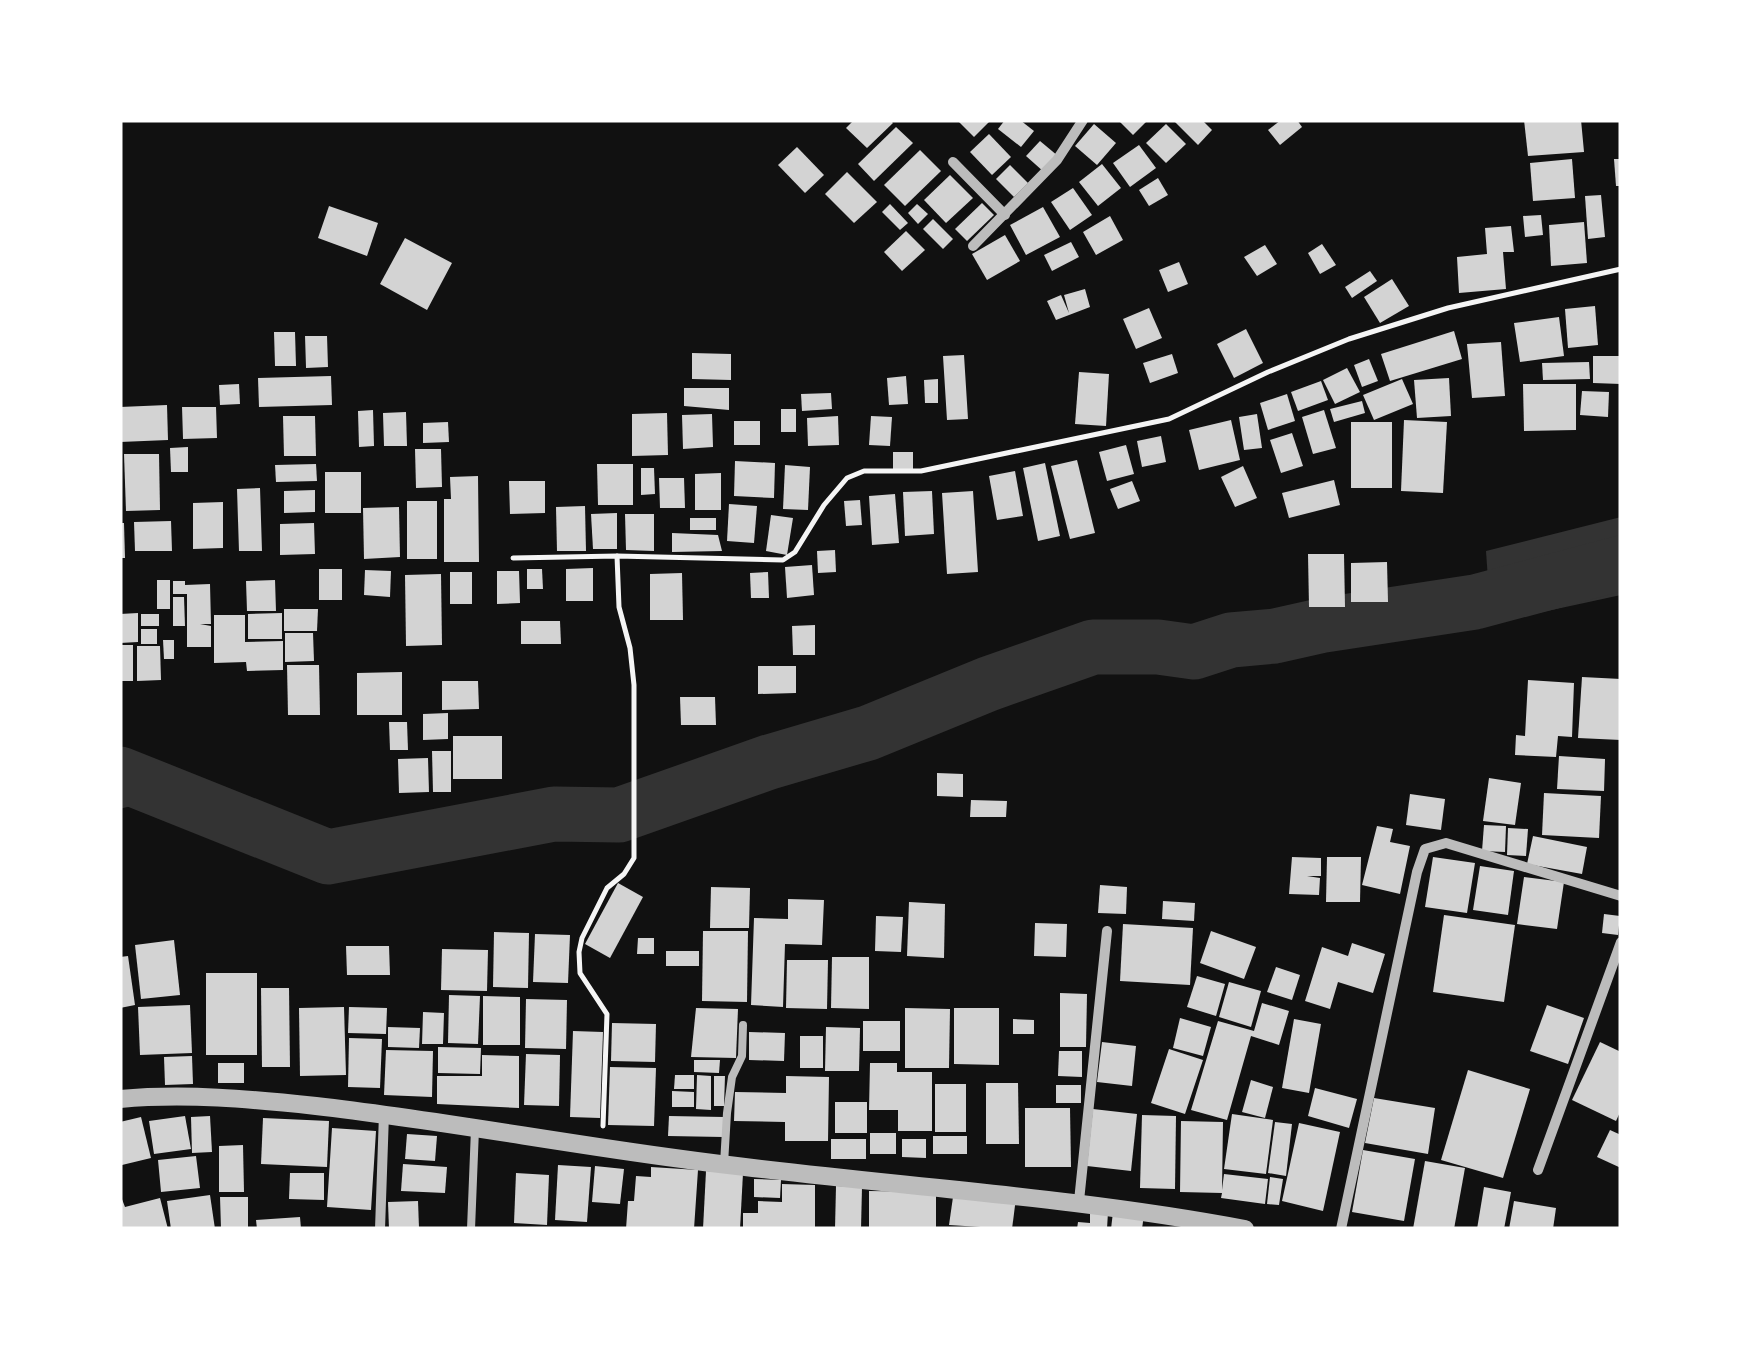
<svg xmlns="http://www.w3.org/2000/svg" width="1741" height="1349" font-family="Rubik,sans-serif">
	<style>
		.water { fill: #333 }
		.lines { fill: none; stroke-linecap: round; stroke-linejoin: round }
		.stream { stroke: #333; stroke-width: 9 }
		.river { stroke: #333; stroke-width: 55 }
		.building { fill: #d3d3d3 }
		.path { stroke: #f5f5f5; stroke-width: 5 }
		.service { stroke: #bcbcbc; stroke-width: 8 }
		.minor { stroke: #bcbcbc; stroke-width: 10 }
		.tertiary { stroke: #bcbcbc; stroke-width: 18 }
	</style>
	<rect width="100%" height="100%" fill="#111"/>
	<path class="water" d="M1621,517V595L1491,623L1486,551Z"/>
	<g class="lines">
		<path class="stream" d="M120,804L166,793"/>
		<path class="river" d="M120,774L328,857L554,814L619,815L769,762L868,733L988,684L1093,647H1158L1194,652L1231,640L1275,636L1324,625L1475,602L1621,563"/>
	</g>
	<g class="building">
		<path d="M854,120H890L893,123L867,148L846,128Z"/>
		<path d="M957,120H991L974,137Z"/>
		<path d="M1005,120H1020L1034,131L1021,147L998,129Z"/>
		<path d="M1118,120H1148L1133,135Z"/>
		<path d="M1173,120H1202L1212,130L1198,145Z"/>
		<path d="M1281,120H1297L1302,127L1280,145L1268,130Z"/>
		<path d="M1524,120H1581L1584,152L1528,156Z"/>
		<path d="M1094,124L1116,143L1097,165L1075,146Z"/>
		<path d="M1166,124L1186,144L1166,163L1146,143Z"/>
		<path d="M896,127L913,143L874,181L858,164Z"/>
		<path d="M989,134L1011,157L992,175L970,152Z"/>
		<path d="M1040,141L1058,156L1044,172L1026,156Z"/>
		<path d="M1139,145L1156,168L1130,187L1113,163Z"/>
		<path d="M797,147L824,175L805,193L778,165Z"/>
		<path d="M920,150L941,171L905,206L884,185Z"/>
		<path d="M1572,159L1575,198L1533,201L1530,163Z"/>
		<path d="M1614,159H1621V186H1616Z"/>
		<path d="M1102,164L1121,188L1098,206L1079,182Z"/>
		<path d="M1010,165L1028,183L1014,197L996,179Z"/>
		<path d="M847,172L877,202L854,223L825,194Z"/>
		<path d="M950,175L973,198L946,223L924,200Z"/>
		<path d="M1158,178L1168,195L1149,206L1139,190Z"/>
		<path d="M1073,188L1092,215L1070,230L1051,202Z"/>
		<path d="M1601,195L1605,237L1588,239L1585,196Z"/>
		<path d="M982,203L994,215L967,241L955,229Z"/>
		<path d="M890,204L908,223L900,230L882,212Z"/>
		<path d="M917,204L928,214L918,224L908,213Z"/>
		<path d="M329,206L378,223L367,256L318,238Z"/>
		<path d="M1043,207L1060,237L1026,255L1010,225Z"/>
		<path d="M1541,215L1543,235L1525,237L1523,216Z"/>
		<path d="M1110,216L1123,240L1096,255L1083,232Z"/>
		<path d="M933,219L953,239L943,249L923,229Z"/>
		<path d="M1584,222L1587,263L1551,266L1549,225Z"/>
		<path d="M1511,226L1514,252H1503L1506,289L1459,293L1457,257L1487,254L1485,228Z"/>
		<path d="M906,231L925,250L902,271L884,252Z"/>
		<path d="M1005,235L1020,261L987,280L972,254Z"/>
		<path d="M405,238L452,263L427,310L380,284Z"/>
		<path d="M1071,242L1079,257L1052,271L1044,255Z"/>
		<path d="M1322,244L1336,265L1320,274L1308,253Z"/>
		<path d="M1265,245L1277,264L1257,276L1244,257Z"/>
		<path d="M1179,262L1188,284L1168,292L1159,270Z"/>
		<path d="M1370,271L1377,281L1352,298L1345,287Z"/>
		<path d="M1392,279L1409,306L1380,323L1364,297Z"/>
		<path d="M1085,289L1090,307L1056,320L1047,301L1061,295L1069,313L1064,295Z"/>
		<path d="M1595,306L1598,345L1568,348L1565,309Z"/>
		<path d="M1149,308L1162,338L1136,349L1123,319Z"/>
		<path d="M1559,317L1564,356L1520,362L1514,323Z"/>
		<path d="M1246,329L1263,363L1234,378L1217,344Z"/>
		<path d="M1454,331L1462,359L1390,381L1381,354Z"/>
		<path d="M274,332H295L296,366H275Z"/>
		<path d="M305,336H327L328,367L306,368Z"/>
		<path d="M1501,342L1505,396L1472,398L1467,344Z"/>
		<path d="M692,353L731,354V380L692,379Z"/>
		<path d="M1172,354L1178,373L1150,383L1143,363Z"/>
		<path d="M964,355L968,419L947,420L943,356Z"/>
		<path d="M1593,356H1621V384L1593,383Z"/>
		<path d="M1369,359L1378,381L1362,387L1354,365Z"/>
		<path d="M1589,362L1590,379L1543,380L1542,363Z"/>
		<path d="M1347,368L1360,392L1335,404L1323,380Z"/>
		<path d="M1079,372L1109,374L1106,426L1075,424Z"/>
		<path d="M331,376L332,405L259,407L258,378Z"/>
		<path d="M906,376L908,404L889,405L887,378Z"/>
		<path d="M1449,378L1451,416L1417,418L1414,380Z"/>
		<path d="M938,379V403H925L924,380Z"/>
		<path d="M1402,379L1413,404L1374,420L1363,395Z"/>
		<path d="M1321,381L1328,400L1298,411L1291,392Z"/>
		<path d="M239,384L240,404L220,405L219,385Z"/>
		<path d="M1523,384H1576V430L1524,431Z"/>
		<path d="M684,388H729V410L684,406Z"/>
		<path d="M1582,391L1609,392L1608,417L1580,415Z"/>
		<path d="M831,393L832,409L802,411L801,394Z"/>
		<path d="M1287,394L1295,421L1268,430L1260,403Z"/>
		<path d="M1362,401L1365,413L1334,422L1330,409Z"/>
		<path d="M167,405L168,440L120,442V407Z"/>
		<path d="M182,407H216L217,438L183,439Z"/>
		<rect x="781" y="409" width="15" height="23"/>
		<path d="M373,410L374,446L359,447L358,411Z"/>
		<path d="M1324,410L1336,448L1313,454L1302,417Z"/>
		<path d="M406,412L407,446H384L383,413Z"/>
		<path d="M667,413L668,455L632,456V414Z"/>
		<path d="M712,414L713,447L683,449L682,415Z"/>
		<path d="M1257,414L1262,448L1244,450L1239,417Z"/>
		<path d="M283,416H315L316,456H284Z"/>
		<path d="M838,416L839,445L808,446L807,418Z"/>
		<path d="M871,416L892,417L890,446L869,445Z"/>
		<path d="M1231,420L1240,460L1199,470L1189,430Z"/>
		<path d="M1404,420L1447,422L1443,493L1401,491Z"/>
		<rect x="734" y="421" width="26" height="24"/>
		<path d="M448,422L449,442L423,443V423Z"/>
		<rect x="1351" y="422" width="41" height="66"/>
		<path d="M1292,433L1303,466L1281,473L1270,440Z"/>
		<path d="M1161,436L1166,462L1142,467L1137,441Z"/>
		<path d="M1126,445L1134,474L1107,481L1099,452Z"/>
		<path d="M188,447V472H171L170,448Z"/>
		<path d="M415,449H441L442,487L416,488Z"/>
		<rect x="893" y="452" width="20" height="19"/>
		<path d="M124,454H159L160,510L126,511Z"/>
		<path d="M1077,460L1095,533L1070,539L1051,466Z"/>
		<path d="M735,461L775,463L774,498L734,496Z"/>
		<path d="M1045,463L1060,536L1038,541L1023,468Z"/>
		<path d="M316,464L317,481L276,482L275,465Z"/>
		<path d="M597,464H633V505H598Z"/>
		<path d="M785,465L810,467L808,510L783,509Z"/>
		<path d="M1243,466L1257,498L1235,507L1221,477Z"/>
		<path d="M641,468H654L655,494L641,495Z"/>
		<path d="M1015,471L1023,516L997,520L989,476Z"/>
		<rect x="325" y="472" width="36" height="41"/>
		<path d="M721,473V510H695V474Z"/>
		<path d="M478,476L479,562H444V499H451L450,477Z"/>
		<path d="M659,478H684L685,508H660Z"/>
		<path d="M1334,480L1340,505L1289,518L1282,493Z"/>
		<path d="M509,481H545V513L510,514Z"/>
		<path d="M1132,481L1140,501L1118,509L1110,489Z"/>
		<path d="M260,488L262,551H239L237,489Z"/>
		<path d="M315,490V512L284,513V491Z"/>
		<path d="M932,491L934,534L905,536L903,492Z"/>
		<path d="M973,491L978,572L947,574L942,493Z"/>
		<path d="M895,494L899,543L872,545L869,496Z"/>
		<path d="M860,500L862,525L846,526L844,501Z"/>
		<rect x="407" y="501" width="30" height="58"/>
		<path d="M223,502V548L193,549V503Z"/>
		<path d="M729,504L757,506L754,543L727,541Z"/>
		<path d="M585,506L586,551H557L556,507Z"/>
		<path d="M399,507L400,557L364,559L363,508Z"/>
		<path d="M617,513V549H593L591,514Z"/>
		<path d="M625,514H654V551L626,550Z"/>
		<path d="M771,515L793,518L787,555L766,551Z"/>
		<rect x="690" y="518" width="26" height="12"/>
		<path d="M171,521L172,551H135L134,522Z"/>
		<path d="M120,523H124L125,558H120Z"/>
		<path d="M314,523L315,554L280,555V524Z"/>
		<path d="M672,533L718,535L722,551L672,552Z"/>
		<path d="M835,550L836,572L818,573L817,551Z"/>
		<path d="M1308,554H1344L1345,607H1309Z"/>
		<path d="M1387,562L1388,602H1351V563Z"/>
		<path d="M812,565L814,595L787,598L785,567Z"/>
		<path d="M593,568V601H566V569Z"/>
		<rect x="319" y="569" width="23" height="31"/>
		<path d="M527,569H542L543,589H527Z"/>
		<path d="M365,570L391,571L390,597L364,595Z"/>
		<path d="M497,571H519L520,603L497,604Z"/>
		<rect x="450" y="572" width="22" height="32"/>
		<path d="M768,572L769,598H751L750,573Z"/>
		<path d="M682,573L683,620H650V574Z"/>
		<path d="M441,574L442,645L406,646L405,575Z"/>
		<rect x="157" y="580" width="13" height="29"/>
		<path d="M275,580L276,611H247L246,581Z"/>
		<path d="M173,581H185V585L210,584L211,624H200L211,626V647H187V594H173Z"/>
		<path d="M173,597H184L185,626H173Z"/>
		<path d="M284,609H318L317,631H284Z"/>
		<path d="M138,613V642L120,643V614Z"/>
		<path d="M282,613V639H248V614Z"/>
		<rect x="141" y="614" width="18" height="12"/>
		<path d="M214,615H245V642L283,641V670L247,671L246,662L214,663Z"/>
		<path d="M521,621H560L561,644H521Z"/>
		<path d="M815,625V655H793L792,626Z"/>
		<rect x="141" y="629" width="16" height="15"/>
		<path d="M285,633H313L314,661L285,662Z"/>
		<path d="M163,640H174V659H164Z"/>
		<rect x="120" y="645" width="13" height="36"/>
		<path d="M137,646H160L161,680L137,681Z"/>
		<path d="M287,665H319L320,715H288Z"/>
		<path d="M758,666H796V693L758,694Z"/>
		<path d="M402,672V715H357V673Z"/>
		<path d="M1582,677L1621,679V740L1578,738Z"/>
		<path d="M1528,680L1574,683L1572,737L1558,736L1556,757L1515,755L1516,735L1525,736Z"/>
		<path d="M442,681H478L479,709L442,710Z"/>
		<path d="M680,697H715L716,725H681Z"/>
		<path d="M448,713V739L423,740V714Z"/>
		<path d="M389,722H407L408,750H390Z"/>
		<rect x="453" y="736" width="49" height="43"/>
		<path d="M432,751H451V792H433Z"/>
		<path d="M1559,756L1605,759L1604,791L1557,789Z"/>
		<path d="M428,758L429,792L399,793L398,759Z"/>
		<path d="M937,773L963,774V797L937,796Z"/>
		<path d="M1489,778L1521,783L1515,825L1483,821Z"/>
		<path d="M1544,793L1601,796L1599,838L1542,835Z"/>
		<path d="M1410,794L1445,799L1441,830L1406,825Z"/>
		<path d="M971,800L1007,801L1006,817H970Z"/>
		<path d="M1484,825L1506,826L1505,852L1482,851Z"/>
		<path d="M1377,826L1393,829L1390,842L1410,846L1400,894L1362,885Z"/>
		<path d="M1508,828L1528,829L1526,856L1507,855Z"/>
		<path d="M1533,836L1587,847L1582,874L1527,864Z"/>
		<path d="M1292,857L1321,858V876H1307L1320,878L1319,895L1289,894Z"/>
		<path d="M1327,857H1361L1360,902H1326Z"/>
		<path d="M1433,857L1475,863L1467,913L1425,907Z"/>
		<path d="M1480,866L1514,871L1508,915L1473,910Z"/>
		<path d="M1524,877L1564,882L1557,929L1517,924Z"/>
		<path d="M618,883L643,897L610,958L585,944Z"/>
		<path d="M1100,885L1127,887L1126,914L1098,913Z"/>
		<path d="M711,887L750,888L749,928H710Z"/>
		<path d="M788,899L824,900L822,945L785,944L783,1007L751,1005L754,918L788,919Z"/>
		<path d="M1163,901L1195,903L1194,921L1162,919Z"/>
		<path d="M909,902L945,904L944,958L907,956Z"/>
		<path d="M1604,914L1620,916L1618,935L1602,933Z"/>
		<path d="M1444,915L1515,925L1504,1002L1433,992Z"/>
		<path d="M876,916L903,917L901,952L875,951Z"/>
		<path d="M1035,923L1067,924L1066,957L1034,956Z"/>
		<path d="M1123,924L1193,928L1190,985L1120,981Z"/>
		<path d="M703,931H748L747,1002L702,1001Z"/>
		<path d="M1211,931L1256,947L1244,979L1200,963Z"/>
		<path d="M494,932L529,933L528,988L493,987Z"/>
		<path d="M535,934L570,935L568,983L533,982Z"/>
		<path d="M638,938H654V954H637Z"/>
		<path d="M174,940L180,995L141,999L135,945Z"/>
		<path d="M1352,943L1385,954L1373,993L1338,982L1330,1009L1305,1001L1322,947L1348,956Z"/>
		<path d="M346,946H389L390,975H347Z"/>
		<path d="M442,949L488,950L487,991L441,990Z"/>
		<rect x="666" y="951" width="33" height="15"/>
		<path d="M128,956L135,1005L120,1008V957Z"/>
		<path d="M832,957H869V1009L831,1008Z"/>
		<path d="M787,960H828L827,1009L786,1008Z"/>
		<path d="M1276,967L1300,975L1292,1000L1267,992Z"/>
		<rect x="206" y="973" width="51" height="82"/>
		<path d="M1197,976L1225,984L1216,1016L1187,1007Z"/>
		<path d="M1229,982L1261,991L1251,1027L1219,1017Z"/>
		<path d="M261,988H289L290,1067H262Z"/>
		<path d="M1060,993L1087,994L1086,1047H1060Z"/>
		<path d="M449,995L480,996L478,1044L448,1043Z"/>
		<path d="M483,996L520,997V1045H483Z"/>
		<path d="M526,999L567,1000L566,1049L525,1048Z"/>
		<path d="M1262,1003L1289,1011L1279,1045L1251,1036L1227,1120L1191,1110L1218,1021L1254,1031Z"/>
		<path d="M190,1005L192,1053L140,1055L138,1007Z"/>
		<path d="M1547,1005L1584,1018L1568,1064L1530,1051Z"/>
		<path d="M344,1007L346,1075L300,1076L299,1008Z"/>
		<path d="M349,1007L387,1008L386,1034L348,1033Z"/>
		<path d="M696,1008L738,1009L736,1058L691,1057Z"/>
		<path d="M905,1008L950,1009L949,1068H905Z"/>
		<path d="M954,1008H999V1065L954,1064Z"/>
		<path d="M423,1012L444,1013L443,1044H422Z"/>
		<path d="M1180,1018L1211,1027L1203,1056L1173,1048Z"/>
		<path d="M1013,1019L1034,1020V1034H1013Z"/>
		<path d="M1294,1019L1321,1024L1309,1093L1282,1088Z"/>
		<rect x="863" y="1021" width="37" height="30"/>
		<path d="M612,1023L656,1024L655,1062L611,1061Z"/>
		<path d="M388,1027L420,1028L419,1048L388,1047Z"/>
		<path d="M826,1027L860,1028L859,1071H825Z"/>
		<path d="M573,1031L603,1032L600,1118L570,1117Z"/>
		<path d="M749,1032L785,1033L784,1061L749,1060Z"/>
		<rect x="800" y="1036" width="23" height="32"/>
		<path d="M349,1038L382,1039L380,1088L348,1087Z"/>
		<path d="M1102,1042L1136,1046L1132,1086L1097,1082Z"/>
		<path d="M1600,1042L1621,1052V1110L1616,1121L1572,1100Z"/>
		<path d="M438,1047L481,1048L480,1074L438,1073Z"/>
		<path d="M1169,1049L1203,1060L1185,1114L1151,1103Z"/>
		<path d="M386,1050L433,1051L432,1097L384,1095Z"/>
		<path d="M1059,1051H1082V1077L1058,1076Z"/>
		<path d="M526,1054L560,1055L559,1106L524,1105Z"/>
		<path d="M482,1055L519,1056V1108L437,1104V1076H482Z"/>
		<path d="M192,1056L193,1084L165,1085L164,1057Z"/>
		<path d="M694,1060H720L719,1073L694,1072Z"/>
		<rect x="218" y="1063" width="26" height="20"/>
		<path d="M870,1063H897V1072H932V1131H898V1110H869Z"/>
		<path d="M610,1067L656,1068L654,1126L608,1125Z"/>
		<path d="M1468,1070L1530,1089L1503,1178L1441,1160Z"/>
		<path d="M675,1075H694V1089H674Z"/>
		<path d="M697,1075L711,1076V1110L696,1109Z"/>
		<path d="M714,1076H725L724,1106H714Z"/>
		<path d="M786,1076L829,1077L828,1141H785V1122L734,1121L735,1092L786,1093Z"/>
		<path d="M1251,1080L1273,1087L1265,1118L1242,1112Z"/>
		<path d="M986,1083H1018L1019,1144H986Z"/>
		<rect x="935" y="1084" width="31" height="48"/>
		<rect x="1056" y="1085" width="25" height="18"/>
		<path d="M1315,1088L1357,1099L1349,1128L1308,1116Z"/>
		<path d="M672,1091L694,1092V1107H672Z"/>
		<path d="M1374,1098L1435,1108L1428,1154L1365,1143Z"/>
		<rect x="835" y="1102" width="32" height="31"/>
		<path d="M1025,1108H1070L1071,1167H1025Z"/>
		<path d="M1093,1109L1137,1114L1131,1171L1087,1166Z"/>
		<path d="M1232,1114L1273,1120L1266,1174L1224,1169Z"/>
		<path d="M1142,1115L1176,1116L1175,1189L1140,1188Z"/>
		<path d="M185,1116L191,1149L154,1154L149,1121Z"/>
		<path d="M210,1116L212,1152L192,1153L191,1117Z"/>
		<path d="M669,1116L724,1117L723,1137L668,1136Z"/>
		<path d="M141,1117L151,1158L122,1165L120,1122Z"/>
		<path d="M263,1118L329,1121L327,1167L261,1164Z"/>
		<path d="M1181,1121L1223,1122L1222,1190L1224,1174L1268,1179L1265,1204L1221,1198L1222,1193L1180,1192Z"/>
		<path d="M1275,1122L1292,1124L1286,1176L1268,1173Z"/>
		<path d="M1299,1123L1340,1132L1323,1211L1282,1201Z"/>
		<path d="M332,1128L376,1131L371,1210L327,1207Z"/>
		<path d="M1610,1130L1621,1135V1168L1597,1157Z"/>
		<rect x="870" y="1133" width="26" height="21"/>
		<path d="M407,1134L437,1136L435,1161L405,1159Z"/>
		<rect x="933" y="1136" width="34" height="18"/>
		<rect x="831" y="1139" width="35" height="20"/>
		<path d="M902,1139H926V1158L902,1157Z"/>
		<path d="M243,1145L244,1192H219V1146Z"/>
		<path d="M1363,1150L1415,1159L1404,1221L1352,1212Z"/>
		<path d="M196,1156L200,1188L161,1192L158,1160Z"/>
		<path d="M1425,1161L1465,1168L1454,1229H1413Z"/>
		<path d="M403,1164L447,1167L445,1193L401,1191Z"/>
		<path d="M558,1165L591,1167L587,1222L555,1220Z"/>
		<path d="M595,1166L624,1169L620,1204L592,1202Z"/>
		<path d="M651,1167L698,1170L694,1229H626L628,1201H634L636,1176L651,1177Z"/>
		<path d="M706,1171L743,1173L740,1229H703Z"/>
		<path d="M290,1173H324V1200L289,1199Z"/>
		<path d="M516,1173L549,1175L547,1225L514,1223Z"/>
		<path d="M1270,1177L1283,1179L1279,1205L1267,1204Z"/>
		<path d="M754,1179L781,1180L780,1198L754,1197Z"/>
		<path d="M782,1184L815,1185V1229H743V1213H758V1201L782,1202Z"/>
		<path d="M836,1186L862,1187L861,1229H835Z"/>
		<path d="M1484,1187L1511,1192L1504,1229H1477Z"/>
		<path d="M954,1190L1016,1198L1012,1229L949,1225Z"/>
		<path d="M869,1191L936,1192V1229H869Z"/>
		<path d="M120,1194L125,1207L160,1198L168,1229H120Z"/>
		<path d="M210,1195L215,1229H171L167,1201Z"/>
		<path d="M220,1197H248V1229H221Z"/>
		<path d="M418,1201L419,1228L389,1229L388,1202Z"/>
		<path d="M1514,1201L1556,1208L1553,1229H1509Z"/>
		<path d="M1090,1211L1108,1212L1107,1229H1077L1078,1222L1090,1223Z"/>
		<path d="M1113,1212L1144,1214L1142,1229H1111Z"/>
		<path d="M300,1217L301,1229H257L256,1220Z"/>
	</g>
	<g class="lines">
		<g class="path">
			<path d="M513,558L617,556L783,560L795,552L824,505L847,478L864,471H921L1169,419L1268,372L1349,339L1448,308L1621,269"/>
			<path d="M603,1126L607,1014L580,973L579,952L582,938L607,888L624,874L634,858V685L630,648L619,607L617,556"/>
		</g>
		<g class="service">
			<path d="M724,1164L727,1113L732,1077L742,1056L743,1025"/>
			<path d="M471,1229L475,1129"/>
		</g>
		<g class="minor">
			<path d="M953,162L1005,215"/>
			<path d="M973,246L1057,160L1083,120"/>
			<path d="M1538,1170L1621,942"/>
			<path d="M1079,1201L1107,931"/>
			<path d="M380,1229L384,1114"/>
			<path d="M1341,1229L1417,872L1425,849L1446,843L1621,896"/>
		</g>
		<path class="tertiary" d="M120,1099C186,1093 250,1099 316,1106C439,1120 560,1143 682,1159C870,1185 1059,1194 1245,1229"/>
	</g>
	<rect width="1741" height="1349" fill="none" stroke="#ffffff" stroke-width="245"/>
</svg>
